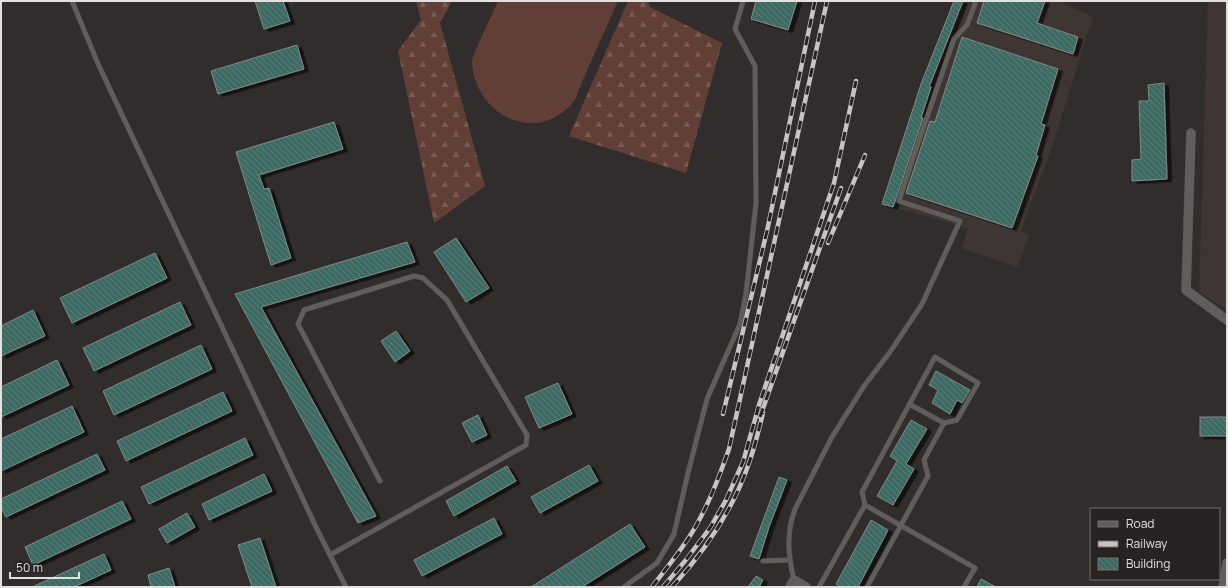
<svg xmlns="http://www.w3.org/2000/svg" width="1228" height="588" font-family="Manrope,sans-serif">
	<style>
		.built { fill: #3f3532 }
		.forest { fill: url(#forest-firs) }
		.pitch { fill: #613f36 }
		.building { fill: url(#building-back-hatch); stroke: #838886; filter: url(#shadow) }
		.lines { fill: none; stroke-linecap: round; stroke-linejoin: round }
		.lane-casing { stroke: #4e4a49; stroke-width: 5.5 }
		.street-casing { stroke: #4e4a49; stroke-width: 10 }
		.lane { stroke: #615d5b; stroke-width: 4.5 }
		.street { stroke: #615d5b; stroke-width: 9 }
		.rail-casing { stroke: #c7c4c3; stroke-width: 4.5 }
		.rail { stroke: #272322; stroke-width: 3; stroke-dasharray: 9; stroke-linecap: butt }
	</style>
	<defs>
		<pattern id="forest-firs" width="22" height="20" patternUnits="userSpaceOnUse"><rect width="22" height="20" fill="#613f36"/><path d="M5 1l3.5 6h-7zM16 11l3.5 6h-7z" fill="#785a53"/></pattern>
		<pattern id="building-back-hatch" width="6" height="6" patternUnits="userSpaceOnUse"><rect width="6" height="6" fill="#3c6b62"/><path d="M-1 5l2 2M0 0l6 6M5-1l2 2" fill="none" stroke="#588078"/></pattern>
		<filter id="shadow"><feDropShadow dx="4.5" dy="2.5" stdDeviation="0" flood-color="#0009"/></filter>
	</defs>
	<rect width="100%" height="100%" fill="#312d2c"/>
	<g class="built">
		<path d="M954,1H1059L1093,17L1053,144L1021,231L1030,235L1017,267L962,248L968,228L882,204L921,84Z"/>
		<path d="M1208,1H1227V310L1199,292Z"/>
	</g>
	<g class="forest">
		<path d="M416,1H452L440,23L485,186L434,223L398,51L421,20Z"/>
		<path d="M628,1H648L650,7L722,43L686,173L569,136Z"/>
	</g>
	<path class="pitch" d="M498,1H618C606,28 594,55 582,82C579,89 576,101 570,106C561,115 547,123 535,123C501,125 473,95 472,62C472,55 494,11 498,1Z"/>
	<g class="building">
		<path d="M255,1H283L290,21L264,29Z"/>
		<path d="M756,1H797L788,30L751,19Z"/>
		<path d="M954,1H963L929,87H931L921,118H923L899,190L893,207L882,204L921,84Z"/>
		<path d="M984,1H1045L1037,23L1078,37L1073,54L977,23Z"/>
		<path d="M962,37L1058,69L1041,124L1045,125L1036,155L1038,156L1012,228L906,193L930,121L935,122Z"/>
		<path d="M297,45L304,69L218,94L211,71Z"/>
		<path d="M1164,83L1167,179L1132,181V160L1141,159L1139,101H1149L1148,85Z"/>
		<path d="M334,122L343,149L259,175L264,189L269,188L291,258L271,265L236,152Z"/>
		<path d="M456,238L489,288L466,302L434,252Z"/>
		<path d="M407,242L415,262L261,307L376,516L358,523L235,294Z"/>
		<path d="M155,253L167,278L72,323L60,298Z"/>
		<path d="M180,302L191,325L94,371L83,348Z"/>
		<path d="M33,310L45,336L1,356V326Z"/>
		<path d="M396,331L410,351L395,362L381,341Z"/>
		<path d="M201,345L212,369L114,415L103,391Z"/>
		<path d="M57,360L69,385L1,417V387Z"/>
		<path d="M936,371L970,390L962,403L957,400L950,414L932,403L938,390L929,385Z"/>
		<path d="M558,383L572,414L539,428L525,397Z"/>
		<path d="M223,392L232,411L126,461L117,441Z"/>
		<path d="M72,406L84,432L1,471V439Z"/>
		<path d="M478,415L487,435L472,442L462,423Z"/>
		<rect x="1200" y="417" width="27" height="19"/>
		<path d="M911,420L927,429L906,464L914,469L893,505L877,496L897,461L890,456Z"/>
		<path d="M245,438L253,455L149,504L141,487Z"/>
		<path d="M97,454L105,470L6,517L1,507V499Z"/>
		<path d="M589,465L598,481L540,513L531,497Z"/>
		<path d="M507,466L516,481L454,516L446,501Z"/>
		<path d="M264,474L272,491L209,520L202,504Z"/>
		<path d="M779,477L787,480L769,527L759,559L750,556Z"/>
		<path d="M122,501L131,519L33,565L25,547Z"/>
		<path d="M187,513L195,527L167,543L159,529Z"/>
		<path d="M494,518L502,534L422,576L414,560Z"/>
		<path d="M871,520L888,530L858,587H842L836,584Z"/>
		<path d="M630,524L645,547L582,587H531Z"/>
		<path d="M260,538L276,587H252L238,545Z"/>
		<path d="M104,554L111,570L74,587H32Z"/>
		<path d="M169,568L175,587H151L148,575Z"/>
		<path d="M756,576L763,580L759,587H748Z"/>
		<path d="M981,579L996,587H977Z"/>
	</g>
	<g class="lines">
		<defs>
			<g id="lane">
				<path d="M72,1L99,66L231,346L316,527L346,587"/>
				<path d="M909,404L944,423"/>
				<path d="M865,505L975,568L964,587"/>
				<path d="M330,555L526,445L527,435L447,300L423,278L414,276L304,310L298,324L380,481"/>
				<path d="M763,561L789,560"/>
				<path d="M794,580C788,555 786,534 795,509L832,437L864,386L890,352L922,304L960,221L899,201L914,155L954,39L967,25L976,1"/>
				<path d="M624,587L657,563L674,534L688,473L707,399L740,324L746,294L756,203L755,66L735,29L743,1"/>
				<path d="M819,587L865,505L862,492L935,357L978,383L957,420L944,423L924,460L928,476L867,587"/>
			</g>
			<g id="street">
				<path d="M1191,133L1186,290L1227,320"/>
				<path d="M790,587L794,580L806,587"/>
				<path d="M1223,587L1227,563"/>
			</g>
		</defs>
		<use href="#lane" class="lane-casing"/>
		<use href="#street" class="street-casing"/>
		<use href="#lane" class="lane"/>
		<use href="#street" class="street"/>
		<defs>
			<g id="rail">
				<path d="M828,243L865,155"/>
				<path d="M723,414L767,231L815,1"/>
				<path d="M760,417L841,188"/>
				<path d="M652,587C667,567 687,544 698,522C711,499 720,474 729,449L827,1"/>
				<path d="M663,587L685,561L710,528L726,500L743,462L759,405L834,183L856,81"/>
				<path d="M672,587C705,551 733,510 749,463C755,446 759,429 763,413"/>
			</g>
		</defs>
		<use href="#rail" class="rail-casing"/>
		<use href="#rail" class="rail"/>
	</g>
	<rect width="1228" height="588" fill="none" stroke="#e3e0df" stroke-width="4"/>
	<rect x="1090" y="508" width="130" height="72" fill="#272322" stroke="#726f6e"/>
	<rect x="1098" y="521" width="20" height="6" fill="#615d5b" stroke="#726f6e"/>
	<text x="1126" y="528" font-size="12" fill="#e3e0df">Road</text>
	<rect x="1098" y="541" width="20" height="6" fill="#c7c4c3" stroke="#726f6e"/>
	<text x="1126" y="548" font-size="12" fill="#e3e0df">Railway</text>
	<rect x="1098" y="558" width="20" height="12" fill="url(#building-back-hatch)" stroke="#726f6e"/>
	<text x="1126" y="568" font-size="12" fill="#e3e0df">Building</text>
	<path d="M10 572v6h69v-6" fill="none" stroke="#e3e0df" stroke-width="2"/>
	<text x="16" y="572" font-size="12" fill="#e3e0df" stroke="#272322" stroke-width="3" paint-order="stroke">50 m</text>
</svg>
